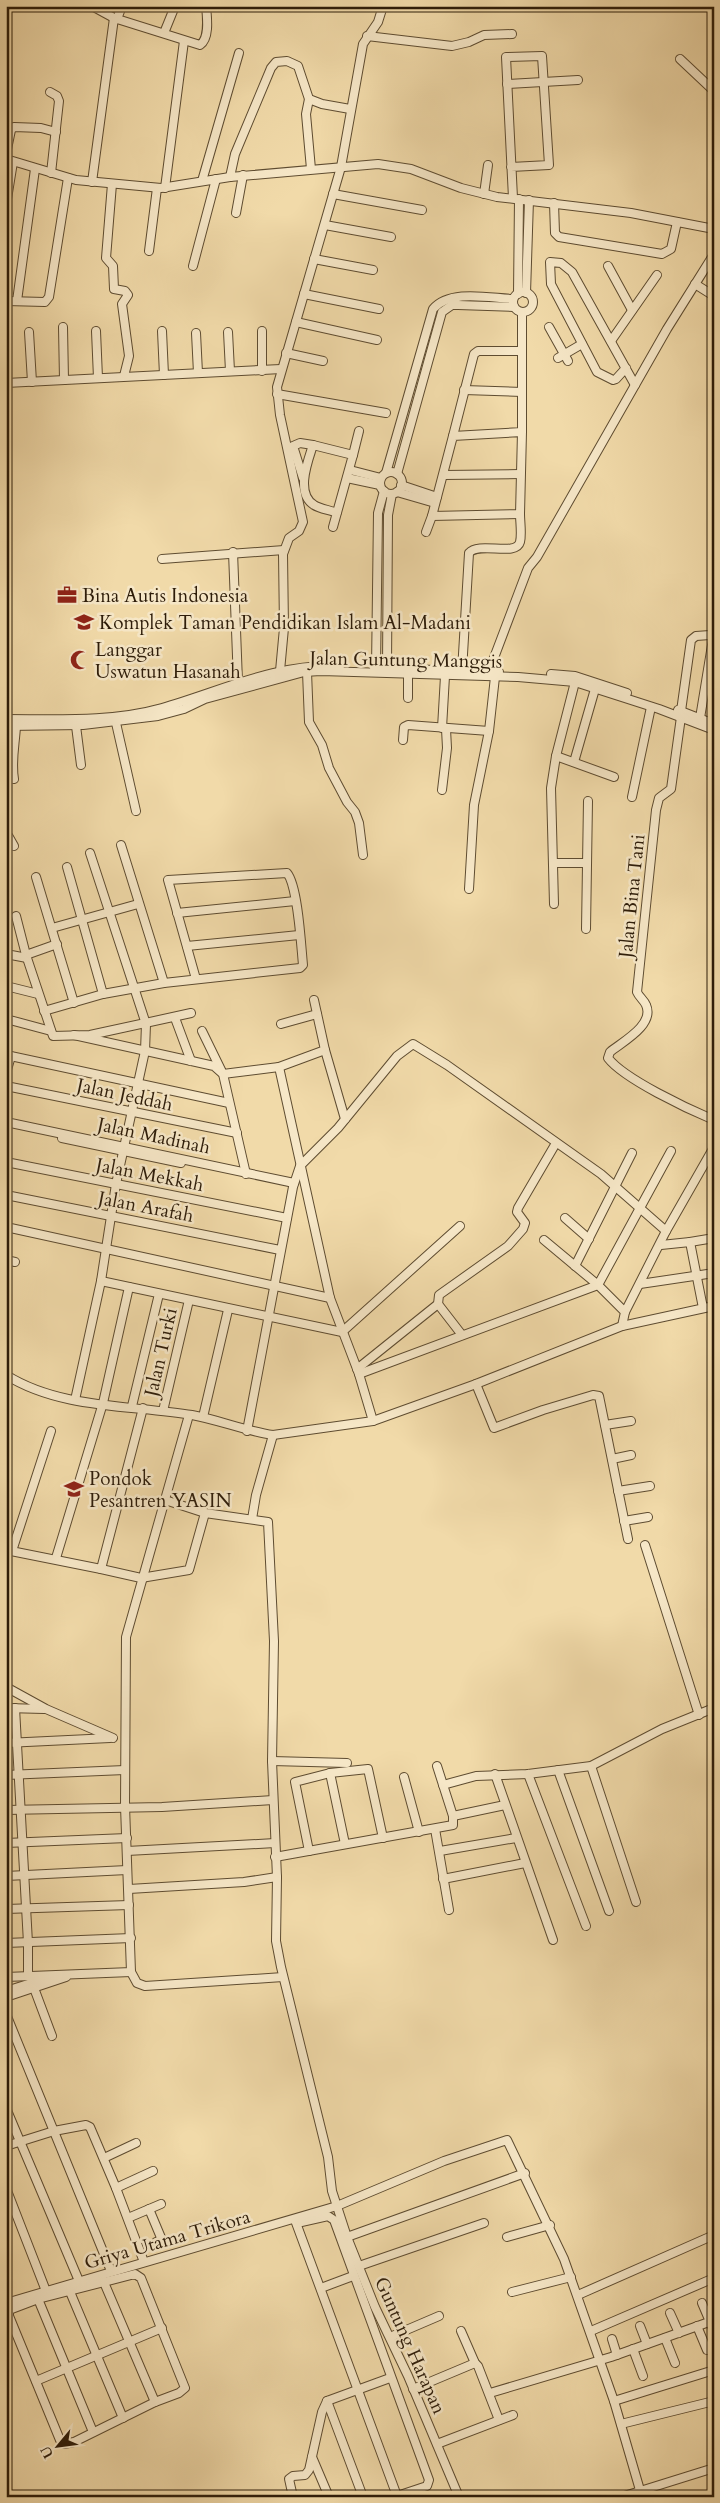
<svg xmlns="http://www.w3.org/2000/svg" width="720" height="2503" font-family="Cardo,serif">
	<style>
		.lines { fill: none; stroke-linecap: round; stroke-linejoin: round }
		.minor-casing { stroke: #5e4c31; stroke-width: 10 }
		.minor { stroke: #f6e7c7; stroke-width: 8 }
		.labels { text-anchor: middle; stroke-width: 5; stroke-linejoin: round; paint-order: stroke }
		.poi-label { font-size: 19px; fill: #2d1c09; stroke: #f6e7c7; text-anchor: start }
		.street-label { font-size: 19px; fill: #2d1c09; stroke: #f6e7c7 }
	</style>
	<rect width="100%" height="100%" fill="#f1daa9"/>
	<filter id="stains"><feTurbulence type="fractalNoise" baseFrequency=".004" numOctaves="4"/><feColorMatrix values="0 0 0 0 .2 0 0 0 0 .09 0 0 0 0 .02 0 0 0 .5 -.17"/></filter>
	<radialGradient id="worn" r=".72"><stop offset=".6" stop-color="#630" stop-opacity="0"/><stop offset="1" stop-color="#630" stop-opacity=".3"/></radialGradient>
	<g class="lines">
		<defs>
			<g id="minor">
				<path d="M92,6L114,18L200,45C210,38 207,17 206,6"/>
				<path d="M117,19L122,6"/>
				<path d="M164,33L175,6"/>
				<path d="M367,36L452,46L469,42L484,35L512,34"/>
				<path d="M680,59L714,91"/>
				<path d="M507,84L578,80"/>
				<path d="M50,92L57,96L59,101L51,173"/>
				<path d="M309,99L306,114L311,169"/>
				<path d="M6,154L11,130L14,127L41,128L56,132"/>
				<path d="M6,159L76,180L161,188L230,177L378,164L411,169L461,188L497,197L631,213L714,229"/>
				<path d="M511,167L549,165L542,56L506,57C508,104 511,151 513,198"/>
				<path d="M230,177L235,154L271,68L276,62L287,61L298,66L309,99L322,104L350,109"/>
				<path d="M202,181L239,53"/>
				<path d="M92,182L114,18"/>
				<path d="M112,184L106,258L113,266L114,289L125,291L128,295L122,304L129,356L124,376"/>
				<path d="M165,188L184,41"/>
				<path d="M333,194L422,210"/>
				<path d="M484,194L488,165"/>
				<path d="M554,203L555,233L559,237L662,254L671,249L677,222"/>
				<path d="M6,205L13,162"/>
				<path d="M236,213L243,175"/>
				<path d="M325,225L391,237"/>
				<path d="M149,251L157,188"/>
				<path d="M314,259L373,270"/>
				<path d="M193,266L216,179"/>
				<path d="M608,266L632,310"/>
				<path d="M695,284L714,296"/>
				<circle cx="523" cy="302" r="10"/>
				<path d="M526,293L529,200"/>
				<path d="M304,294L379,309"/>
				<path d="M518,294L519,199"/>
				<path d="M6,301L45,302L49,297L68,178"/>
				<path d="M17,301L35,169"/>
				<path d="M296,322L377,340"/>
				<path d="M63,327L64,380"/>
				<path d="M549,327L568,361"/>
				<path d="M96,331L98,378"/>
				<path d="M162,331L164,375"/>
				<path d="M262,331V371"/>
				<path d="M29,332L32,382"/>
				<path d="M228,332L230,371"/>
				<path d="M196,333L198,373"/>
				<path d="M611,341L657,275"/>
				<path d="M286,353L323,361"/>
				<path d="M558,358L582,344"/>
				<path d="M626,368L616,379L613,380L597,372L551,284L550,262L561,263L572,272L635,385"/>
				<path d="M6,383L281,369"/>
				<path d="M464,390L522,392"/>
				<path d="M277,394L386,413"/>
				<path d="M522,432L520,514L432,516L453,436L522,432V313"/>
				<path d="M453,436L474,354L478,351H522"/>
				<path d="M353,455L359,431"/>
				<path d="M350,470L381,478"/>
				<circle cx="391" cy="483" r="11"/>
				<path d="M386,473L433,309C450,289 489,298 513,299"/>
				<path d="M397,474L442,312L452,305H458L514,307"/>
				<path d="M444,475L520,474"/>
				<path d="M303,478L293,446L300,443L313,445"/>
				<path d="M347,478L380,485"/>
				<path d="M401,485L437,497"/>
				<path d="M397,492L435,503"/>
				<path d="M333,527L353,455L313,445C308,461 295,493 314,505C320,509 330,510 337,513"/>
				<path d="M426,532L432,516"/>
				<path d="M233,552L238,682"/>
				<path d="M162,559L284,550"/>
				<path d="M374,668L499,672"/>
				<path d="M376,668L378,513L384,491"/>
				<path d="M387,668L388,515L392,494"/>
				<path d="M280,671L284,628L283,554L289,538L299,531L303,522L280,415L277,387L341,167L363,44L378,22L383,6"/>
				<path d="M462,671L469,553C479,541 516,557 520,542C522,534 520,522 520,514"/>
				<path d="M489,671L528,568L537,557L667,329L714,254"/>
				<path d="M307,672L309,722L322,745L329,768L347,802L355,812L359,823L363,855"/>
				<path d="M408,674V698"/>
				<path d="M551,674L575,676L627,693"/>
				<path d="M678,710L714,724"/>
				<path d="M681,711L691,640L696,636L710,635L713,639L700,718"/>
				<path d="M681,717L671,789L659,798L656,810L637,992C639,997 644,1000 646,1005C655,1025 622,1042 610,1052L608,1058C624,1079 688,1109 714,1120"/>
				<path d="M6,719C58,719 112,722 162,708C221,691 277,663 340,666"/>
				<path d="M116,723L136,811"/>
				<path d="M6,726L83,725L158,716L184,709L205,699L304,672L321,671L518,677L575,682L659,709L714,730"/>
				<path d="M76,726L81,765"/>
				<path d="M442,728L445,676"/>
				<path d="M403,740L404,727L408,725L489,731"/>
				<path d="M556,756L614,777"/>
				<path d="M574,762L595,689"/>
				<path d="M14,779C11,761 15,745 16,726"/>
				<path d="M442,790L447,748L446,729"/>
				<path d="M632,797L651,707"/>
				<path d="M6,832L14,846"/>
				<path d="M121,845L164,983"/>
				<path d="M553,863H586"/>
				<path d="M67,867L103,994"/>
				<path d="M36,877L74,1003"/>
				<path d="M469,889L474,805L489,731L495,677"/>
				<path d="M554,904L551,788L556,756L575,682"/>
				<path d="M177,913L295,901"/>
				<path d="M16,916L26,955"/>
				<path d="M52,928L138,904"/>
				<path d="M586,929L588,801"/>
				<path d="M57,944L26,955L53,1036L90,1035L191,1013"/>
				<path d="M187,946L299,935"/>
				<path d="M6,954L27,958"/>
				<path d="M6,986L38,994"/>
				<path d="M44,1011L103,994L164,983L300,968L303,965C301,945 298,886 287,873L168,880L196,979"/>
				<path d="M175,1018L191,1061"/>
				<path d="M6,1019L51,1031"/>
				<path d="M281,1024L317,1014"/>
				<path d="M202,1031L223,1074L279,1067L325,1050L314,1000"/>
				<path d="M74,1035L214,1066L223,1074L246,1174"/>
				<path d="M325,1050L345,1119"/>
				<path d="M6,1055L229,1103"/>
				<path d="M6,1073L11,1056"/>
				<path d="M6,1086L237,1133"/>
				<path d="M6,1122L294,1183"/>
				<path d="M62,1138L181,1163"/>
				<path d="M6,1162L287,1218"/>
				<path d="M6,1195L280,1250"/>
				<path d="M565,1218L589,1239"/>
				<path d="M6,1227L330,1298"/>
				<path d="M666,1231L714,1147"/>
				<path d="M544,1240L598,1285L671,1151"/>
				<path d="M690,1242L714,1238"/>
				<path d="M661,1245L690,1242L703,1308"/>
				<path d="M6,1260L15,1262"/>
				<path d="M575,1266L632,1153"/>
				<path d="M101,1281L342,1332L460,1226"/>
				<path d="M640,1284L714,1273"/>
				<path d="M438,1304L462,1335"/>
				<path d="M357,1369L438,1304L439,1295L508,1246L523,1229L525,1223L517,1212L518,1208L556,1143"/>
				<path d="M359,1374L598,1285L625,1312L622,1326"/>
				<path d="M6,1375C60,1409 131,1405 192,1415C219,1420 246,1431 273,1435L256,1495L252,1519"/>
				<path d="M476,1384L494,1428L543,1410L593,1395L599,1396L628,1539"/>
				<path d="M75,1400L101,1281L116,1184L145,1051L146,1024L90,853"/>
				<path d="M132,1406L159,1294"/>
				<path d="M163,1411L189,1300"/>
				<path d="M203,1417L228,1310"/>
				<path d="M373,1421L476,1384L622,1326L714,1306"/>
				<path d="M605,1425L631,1421"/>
				<path d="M247,1431L293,1187L300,1166L338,1128L397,1056L413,1044L447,1065L601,1174L666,1231L625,1312"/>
				<path d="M273,1435L373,1421L359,1374L330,1298L279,1067"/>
				<path d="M612,1459L631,1455"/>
				<path d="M618,1491L650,1486"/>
				<path d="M165,1500L205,1513L268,1522L274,1641L272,1761L277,1877L276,1941L281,1967L328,2157L332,2191L347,2237L375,2307L408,2376L459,2497"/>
				<path d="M624,1521L648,1517"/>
				<path d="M645,1545L699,1715"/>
				<path d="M6,1550L101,1569L143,1408"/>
				<path d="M12,1551L51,1431"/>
				<path d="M56,1558L103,1403L129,1287"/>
				<path d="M101,1569L141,1578L189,1570L205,1513"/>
				<path d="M6,1687L46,1709L113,1738"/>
				<path d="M6,1708L44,1709"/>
				<path d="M15,1708L28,1943V1976"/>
				<path d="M6,1743L110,1738"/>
				<path d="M272,1761L347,1763"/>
				<path d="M591,1766L636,1902"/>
				<path d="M558,1770L609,1911"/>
				<path d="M330,1773L345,1844"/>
				<path d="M495,1774L553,1940"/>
				<path d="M528,1774L586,1926"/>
				<path d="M6,1775L125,1770"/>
				<path d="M404,1777L419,1832"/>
				<path d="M443,1785L476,1776L528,1774L591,1766L662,1729L714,1708"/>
				<path d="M6,1810L162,1807L273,1800"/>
				<path d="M453,1816L505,1805"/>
				<path d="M435,1829L449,1910"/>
				<path d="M6,1843L127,1838"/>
				<path d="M127,1851L275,1843"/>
				<path d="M309,1851L295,1782L330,1773L368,1769L383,1838"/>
				<path d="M440,1851L516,1838"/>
				<path d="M275,1857L453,1825V1816L437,1766"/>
				<path d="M6,1876L127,1870"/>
				<path d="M443,1879L525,1863"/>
				<path d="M129,1889L244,1882L277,1877"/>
				<path d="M6,1909L129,1905"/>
				<path d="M6,1943L131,1938"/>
				<path d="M131,1972L137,1983L145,1986L283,1977"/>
				<path d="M6,1977L131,1972L125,1806L126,1637L189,1415"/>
				<path d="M34,1988L52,2036"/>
				<path d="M6,1991L47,1978"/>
				<path d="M6,1997L66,1977"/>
				<path d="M6,2014L111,2271"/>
				<path d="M6,2108L79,2281"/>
				<path d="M6,2146L54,2131L86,2125L90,2127L116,2188L144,2262"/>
				<path d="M104,2158L136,2143"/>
				<path d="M6,2188L46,2291"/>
				<path d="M116,2188L153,2171"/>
				<path d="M149,2209L162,2240L156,2242"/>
				<path d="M128,2218L161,2204"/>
				<path d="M295,2220L397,2496"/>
				<path d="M297,2223L328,2216L334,2220L429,2480L427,2486L394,2497"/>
				<path d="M347,2237L525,2173"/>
				<path d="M507,2237L550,2225"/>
				<path d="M359,2266L484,2223"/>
				<path d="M135,2274L141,2278L185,2388L179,2393L155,2402L74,2442L64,2444L60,2440L9,2316V2310L38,2299Z"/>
				<path d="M103,2280L155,2402"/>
				<path d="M68,2287L123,2418"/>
				<path d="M321,2288L353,2276"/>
				<path d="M512,2292L571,2277"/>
				<path d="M578,2295L714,2235"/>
				<path d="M38,2299L93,2432"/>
				<path d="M6,2303L337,2206L444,2161L507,2140L564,2259L614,2401L642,2497"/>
				<path d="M702,2303L714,2331"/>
				<path d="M670,2313L679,2333"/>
				<path d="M640,2326L647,2344"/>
				<path d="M697,2326L707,2350"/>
				<path d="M461,2331L475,2363L478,2366L499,2420"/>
				<path d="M591,2331L714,2278"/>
				<path d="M390,2337L439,2316"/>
				<path d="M665,2338L675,2363"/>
				<path d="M612,2339L617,2355"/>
				<path d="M633,2349L643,2376"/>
				<path d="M36,2381L162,2328"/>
				<path d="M413,2389L475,2363"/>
				<path d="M490,2393L611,2357L709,2322"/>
				<path d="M327,2401L363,2497"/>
				<path d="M614,2401L714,2370"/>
				<path d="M621,2424L714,2401"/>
				<path d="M437,2444L513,2415"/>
				<path d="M312,2457L329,2497"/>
				<path d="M293,2497L289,2479L293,2476L305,2475L309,2470L322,2412L327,2401L390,2378"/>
				<path d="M621,2497L714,2468"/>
			</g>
		</defs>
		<use href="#minor" class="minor-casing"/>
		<use href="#minor" class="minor"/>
	</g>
	<defs>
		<symbol id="office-bare" viewBox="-9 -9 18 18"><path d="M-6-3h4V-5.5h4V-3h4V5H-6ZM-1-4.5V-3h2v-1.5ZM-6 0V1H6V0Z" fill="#8f2418" stroke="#f6e7c7" stroke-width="2.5" paint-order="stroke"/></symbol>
		<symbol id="school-bare" viewBox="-9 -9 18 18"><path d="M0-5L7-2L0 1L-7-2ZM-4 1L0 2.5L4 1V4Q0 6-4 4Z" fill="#8f2418" stroke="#f6e7c7" stroke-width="2.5" paint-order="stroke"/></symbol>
		<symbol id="mosque-bare" viewBox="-9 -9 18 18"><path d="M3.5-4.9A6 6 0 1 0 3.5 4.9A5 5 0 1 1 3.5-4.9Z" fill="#8f2418" stroke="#f6e7c7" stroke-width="2.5" paint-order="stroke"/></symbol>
	</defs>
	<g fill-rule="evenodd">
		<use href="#office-bare" x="53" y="581" width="28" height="28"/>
		<use href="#school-bare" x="70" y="608" width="28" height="28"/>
		<use href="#mosque-bare" x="66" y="646" width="28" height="28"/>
		<use href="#school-bare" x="60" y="1475" width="28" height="28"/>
	</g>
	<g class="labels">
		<g class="poi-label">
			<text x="82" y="602">Bina Autis Indonesia</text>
			<text x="99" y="629">Komplek Taman Pendidikan Islam Al-Madani</text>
			<text x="95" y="656">Langgar<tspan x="95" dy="22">Uswatun Hasanah</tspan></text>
			<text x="89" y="1485">Pondok<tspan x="89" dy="22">Pesantren YASIN</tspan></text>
		</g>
		<g class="street-label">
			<text transform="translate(406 659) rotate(1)" y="7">Jalan Guntung Manggis</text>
			<text transform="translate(631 896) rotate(-84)" y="7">Jalan Bina Tani</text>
			<text transform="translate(125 1094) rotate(12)" y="7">Jalan Jeddah</text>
			<text transform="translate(154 1135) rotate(12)" y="7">Jalan Madinah</text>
			<text transform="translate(150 1174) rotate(11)" y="7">Jalan Mekkah</text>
			<text transform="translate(146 1206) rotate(11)" y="7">Jalan Arafah</text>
			<text transform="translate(160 1352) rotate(-77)" y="7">Jalan Turki</text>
			<text transform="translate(167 2239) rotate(-16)" y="7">Griya Utama Trikora</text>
			<text transform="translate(411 2345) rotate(66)" y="7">Guntung Harapan</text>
		</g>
	</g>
	<rect width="720" height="2503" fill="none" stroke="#f1daa9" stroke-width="25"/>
	<rect x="8" y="8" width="705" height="2488" fill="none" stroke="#2d1c09" stroke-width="2.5"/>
	<rect x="12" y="12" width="695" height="2478" fill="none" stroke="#2d1c09"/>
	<g transform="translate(58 2446) rotate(241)" stroke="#f6e7c7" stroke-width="4" paint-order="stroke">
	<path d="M0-4L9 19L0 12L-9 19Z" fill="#2d1c09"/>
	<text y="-8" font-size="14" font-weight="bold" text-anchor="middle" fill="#2d1c09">U</text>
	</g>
	<rect width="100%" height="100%" filter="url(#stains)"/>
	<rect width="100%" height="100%" fill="url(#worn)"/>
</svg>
